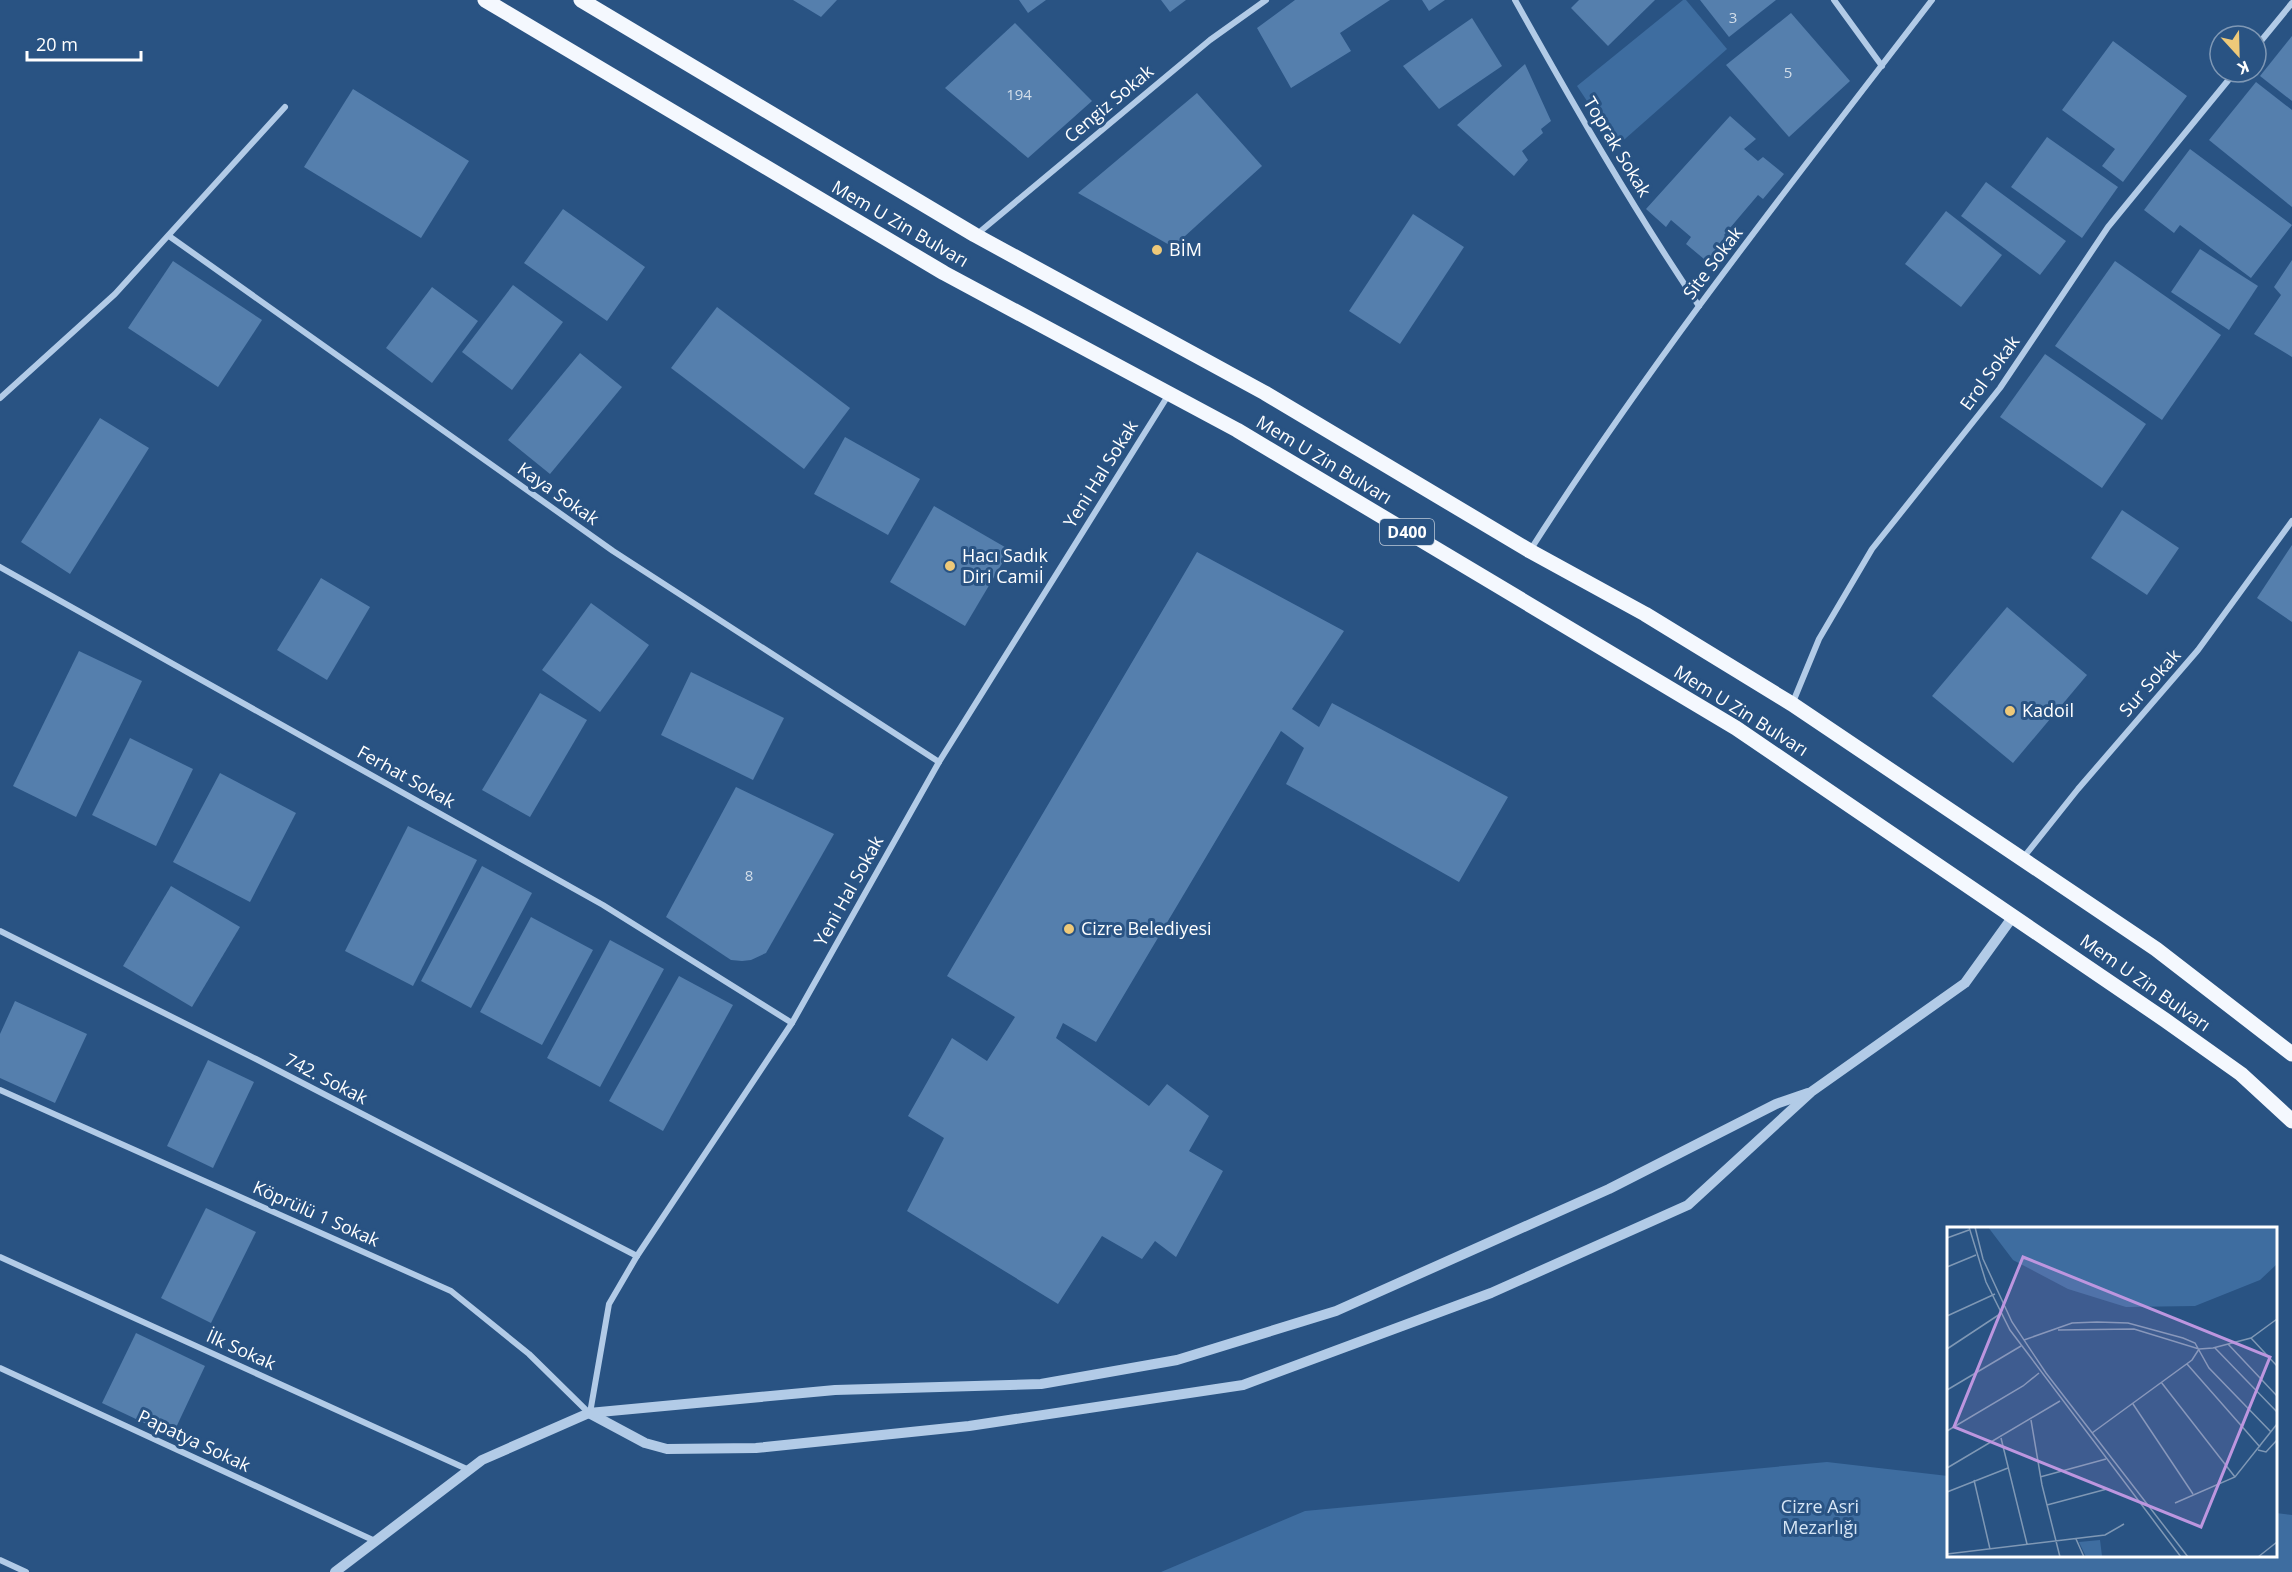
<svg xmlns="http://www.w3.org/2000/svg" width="2292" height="1572" font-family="'Open Sans',sans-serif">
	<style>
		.green { fill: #3e6da0 }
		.building { fill: #557fad }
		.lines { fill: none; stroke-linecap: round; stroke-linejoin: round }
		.minor { stroke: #b2cbe7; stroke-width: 6 }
		.tertiary { stroke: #b2cbe7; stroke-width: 10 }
		.primary { stroke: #f4f8fe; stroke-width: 15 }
		.poi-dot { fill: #eec979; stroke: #295383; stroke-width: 2 }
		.labels { text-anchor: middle; stroke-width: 6; stroke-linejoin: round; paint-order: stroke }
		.number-label { font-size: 15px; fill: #d4dfea }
		.shield { fill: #295383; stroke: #bfcbda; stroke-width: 1.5 }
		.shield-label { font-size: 16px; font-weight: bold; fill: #fff }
		.street-label { font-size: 18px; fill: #fff; stroke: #295383 }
		.poi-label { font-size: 18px; fill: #fff; stroke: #295383; text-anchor: start }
		.park-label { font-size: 18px; fill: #d6e5f5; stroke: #295383 }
		.inset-road { fill: none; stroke: #7f98b5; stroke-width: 1.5 }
		.view { fill: #bd96df; fill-opacity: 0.15; stroke: #bd96df; stroke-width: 3 }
		.inset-edge { fill: none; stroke: #fff; stroke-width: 3 }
	</style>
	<rect width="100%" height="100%" fill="#295383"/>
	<g class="green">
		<path d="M1683,0H1686L1727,49L1617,146L1577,86Z"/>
		<path d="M1827,1462L1948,1476V1556H2276V1513L2292,1515V1572H1161L1305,1511Z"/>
	</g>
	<g class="building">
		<path d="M793,0H837L821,17Z"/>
		<path d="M1019,0H1046L1028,13Z"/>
		<path d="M1161,0H1186L1170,12Z"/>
		<path d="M1295,0H1390L1340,33L1351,51L1291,88L1257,28Z"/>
		<path d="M1422,0H1445L1429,11Z"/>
		<path d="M1579,0H1655L1608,46L1571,8Z"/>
		<path d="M1700,0H1776L1729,37Z"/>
		<path d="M1791,13L1850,81L1789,137L1726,65Z"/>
		<path d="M1472,18L1502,66L1439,109L1403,66Z"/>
		<path d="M1015,23L1092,101L1028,158L945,88Z"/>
		<path d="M2292,36V101L2260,76Z"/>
		<path d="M2113,41L2187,96L2123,182L2102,166L2115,149L2062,110Z"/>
		<path d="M1525,64L1551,121L1541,129L1543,133L1522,151L1528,160L1514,176L1457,125Z"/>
		<path d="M2256,82L2292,110V207L2209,140Z"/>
		<path d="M353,89L469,161L421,238L304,167Z"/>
		<path d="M1197,93L1262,166L1173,247L1078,193Z"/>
		<path d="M1730,116L1756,139L1744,149L1758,161L1763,157L1784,174L1763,199L1758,195L1724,235L1730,241L1710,264L1686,244L1691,237L1671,220L1666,227L1646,209Z"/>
		<path d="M2047,137L2118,187L2082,238L2011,187Z"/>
		<path d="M2190,149L2292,225L2251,278L2180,225L2174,233L2144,210Z"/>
		<path d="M1986,182L2066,241L2040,275L1961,216Z"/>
		<path d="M563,209L645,267L607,321L524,263Z"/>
		<path d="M1946,211L2002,255L1961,307L1905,264Z"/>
		<path d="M1413,214L1464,247L1400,344L1349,311Z"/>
		<path d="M2200,249L2258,286L2229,330L2171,292Z"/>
		<path d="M2292,260V357L2254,334L2281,295L2274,287Z"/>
		<path d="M173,261L262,320L218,387L128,328Z"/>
		<path d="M2115,261L2221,335L2162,420L2055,346Z"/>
		<path d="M513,285L563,322L512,390L462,352Z"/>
		<path d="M432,287L478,321L432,383L386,348Z"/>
		<path d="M717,307L850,408L804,469L671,368Z"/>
		<path d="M580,353L622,387L550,474L508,440Z"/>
		<path d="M2045,354L2146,424L2102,488L2000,417Z"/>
		<path d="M100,418L149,448L70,574L21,542Z"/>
		<path d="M845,437L920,479L888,535L814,494Z"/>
		<path d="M934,506L1010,550L965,626L890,582Z"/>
		<path d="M2122,510L2179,548L2147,595L2091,558Z"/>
		<path d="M2292,545V622L2257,598Z"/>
		<path d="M1197,552L1344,631L1292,709L1319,727L1332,703L1508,797L1459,882L1286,784L1304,748L1281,731L1096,1042L1063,1023L1056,1038L1149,1106L1167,1084L1209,1116L1189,1151L1223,1171L1176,1257L1155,1241L1142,1259L1102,1236L1058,1304L907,1211L944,1138L908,1116L952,1038L987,1061L1015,1017L947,976Z"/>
		<path d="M321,578L370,607L327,680L277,650Z"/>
		<path d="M591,603L649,645L600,712L542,670Z"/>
		<path d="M2007,607L2087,675L2013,763L1932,696Z"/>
		<path d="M79,651L142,681L76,817L13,786Z"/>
		<path d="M691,672L784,718L753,780L661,735Z"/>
		<path d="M540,693L587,720L530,817L482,790Z"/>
		<path d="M130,738L193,769L156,846L92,815Z"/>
		<path d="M220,773L296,813L250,902L173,862Z"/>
		<path d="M736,787L834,834L766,953L751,960L742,961L731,960L666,917Z"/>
		<path d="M408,826L477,860L413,986L345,951Z"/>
		<path d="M482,866L532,893L471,1008L421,981Z"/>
		<path d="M171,886L240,927L192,1007L123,966Z"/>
		<path d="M531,917L593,950L542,1045L480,1012Z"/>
		<path d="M610,940L664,969L600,1087L547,1058Z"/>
		<path d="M679,976L733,1005L663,1131L609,1101Z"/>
		<path d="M15,1001L87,1034L55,1103L0,1078V1034Z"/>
		<path d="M208,1060L254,1082L213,1168L167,1146Z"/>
		<path d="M206,1208L256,1232L211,1323L161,1298Z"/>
		<path d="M136,1333L205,1366L172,1436L102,1403Z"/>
	</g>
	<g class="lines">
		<g class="minor">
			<path d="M1515,0C1573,104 1632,207 1699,306"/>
			<path d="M1834,0L1882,66"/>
			<path d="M2256,47L2292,3"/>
			<path d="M976,235L1210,40L1266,0"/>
			<path d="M169,236L613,551L939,762"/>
			<path d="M0,398L115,294L285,107"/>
			<path d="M1531,549C1653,358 1794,180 1932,0"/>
			<path d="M0,567L603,905L792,1023"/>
			<path d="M1793,702L1819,639L1872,549L2000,388L2108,227L2235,72"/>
			<path d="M2023,858L2078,789L2198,650L2292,521"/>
			<path d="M0,931L256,1059L637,1256"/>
			<path d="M0,1090L451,1291L529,1354L589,1413"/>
			<path d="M0,1257L469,1470"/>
			<path d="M0,1368L375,1541"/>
			<path d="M590,1413L609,1304L637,1256L792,1023L939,762L1169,394"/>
			<path d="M0,1560L26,1572"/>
		</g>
		<g class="tertiary">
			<path d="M589,1413L645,1443L667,1449L756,1448L969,1426L1243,1385L1491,1293L1688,1205L1811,1092L1965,983L2014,915"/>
			<path d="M335,1572L482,1460L589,1413L835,1390L1041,1384L1177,1360L1336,1311L1609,1189L1776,1104L1808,1093"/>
		</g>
		<g class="primary">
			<path d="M485,0L944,273L1237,430L1736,728L2165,1020L2241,1074L2292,1121"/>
			<path d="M581,0L975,235L1265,393L1530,551L1645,614L1792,704L2156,949L2292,1054"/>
		</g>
	</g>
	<g class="poi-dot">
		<circle cx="1157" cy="250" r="6"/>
		<circle cx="950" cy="566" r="6"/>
		<circle cx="2010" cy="711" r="6"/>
		<circle cx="1069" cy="929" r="6"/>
	</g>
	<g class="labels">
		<g class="number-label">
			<text x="1733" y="23">3</text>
			<text x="1788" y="78">5</text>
			<text x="1019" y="100">194</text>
			<text x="749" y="881">8</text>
		</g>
		<rect class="shield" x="1380" y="519" width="54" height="26" rx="4.5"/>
		<g class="shield-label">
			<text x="1407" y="538">D400</text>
		</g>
		<g class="street-label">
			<text transform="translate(1109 104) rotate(-40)" y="6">Cengiz Sokak</text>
			<text transform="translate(1617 147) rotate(59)" y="6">Toprak Sokak</text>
			<text transform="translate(900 224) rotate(30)" y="6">Mem U Zin Bulvarı</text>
			<text transform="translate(1713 263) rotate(-53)" y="6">Site Sokak</text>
			<text transform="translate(1990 373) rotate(-54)" y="6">Erol Sokak</text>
			<text transform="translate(1324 460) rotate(31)" y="6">Mem U Zin Bulvarı</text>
			<text transform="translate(1101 474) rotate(-58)" y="6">Yeni Hal Sokak</text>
			<text transform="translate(558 494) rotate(35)" y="6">Kaya Sokak</text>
			<text transform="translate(2150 683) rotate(-49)" y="6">Sur Sokak</text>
			<text transform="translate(1741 711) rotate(32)" y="6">Mem U Zin Bulvarı</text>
			<text transform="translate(406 777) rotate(29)" y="6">Ferhat Sokak</text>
			<text transform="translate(849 891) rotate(-61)" y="6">Yeni Hal Sokak</text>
			<text transform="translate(2145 983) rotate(35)" y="6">Mem U Zin Bulvarı</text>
			<text transform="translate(326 1079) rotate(27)" y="6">742. Sokak</text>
			<text transform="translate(316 1214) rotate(24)" y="6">Köprülü 1 Sokak</text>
			<text transform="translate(241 1350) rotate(24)" y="6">İlk Sokak</text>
			<text transform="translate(194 1441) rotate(25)" y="6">Papatya Sokak</text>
		</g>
		<g class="poi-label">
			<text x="1169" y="256">BİM</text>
			<text x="962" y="562">Hacı Sadık<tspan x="962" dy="21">Diri Camiİ</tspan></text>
			<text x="2022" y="717">Kadoil</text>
			<text x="1081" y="935">Cizre Belediyesi</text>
		</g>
		<g class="park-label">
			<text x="1820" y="1513">Cizre Asri<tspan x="1820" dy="21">Mezarlığı</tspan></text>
		</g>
	</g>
	<g transform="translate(1947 1227)">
		<rect width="330" height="330" fill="#295383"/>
		<path d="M330,0V37L313,53L248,79L179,80L121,62L66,33L41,0ZM153,313L155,329L139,330L132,315Z" fill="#3e6da0"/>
		<path class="inset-road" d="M22,0L39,55L63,103L234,330M28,0L36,32L65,95L99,146L241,330M0,11L22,3M0,40L29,28M0,89L48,67M111,103L187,102L252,122L266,121L304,111L330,92M304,111L330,139M77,113L125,96L150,95L181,96L236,111L248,116L262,141L324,205M281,117L330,169M268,121L330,185M0,122L53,87M240,137L313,220M214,155L288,250M0,163L74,119M186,177L246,267M84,193L95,258L113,330M0,204L76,159L92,146M145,206L245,133L252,122M54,211L80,317M311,223L319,225L330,213M0,241L113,174M93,250L159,232M27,253L43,322M0,265L61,241M228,276L288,250L330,197M100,278L160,262M129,312L137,330M0,327L158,308L177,297M311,330L330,315"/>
		<path class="view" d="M76,30L323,130L254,300L7,200Z"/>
		<rect width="330" height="330" class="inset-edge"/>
	</g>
	<g transform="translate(2238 54) rotate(158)"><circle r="28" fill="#295383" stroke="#7f98b5" stroke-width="1.5"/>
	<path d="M0-4.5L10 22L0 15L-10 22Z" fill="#eec979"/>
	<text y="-9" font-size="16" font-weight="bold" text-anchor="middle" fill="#ffffff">K</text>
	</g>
	<path d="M27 51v9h114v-9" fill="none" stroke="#ffffff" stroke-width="3"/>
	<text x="36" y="51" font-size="18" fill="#ffffff" stroke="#295383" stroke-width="4.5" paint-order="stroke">20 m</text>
</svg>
